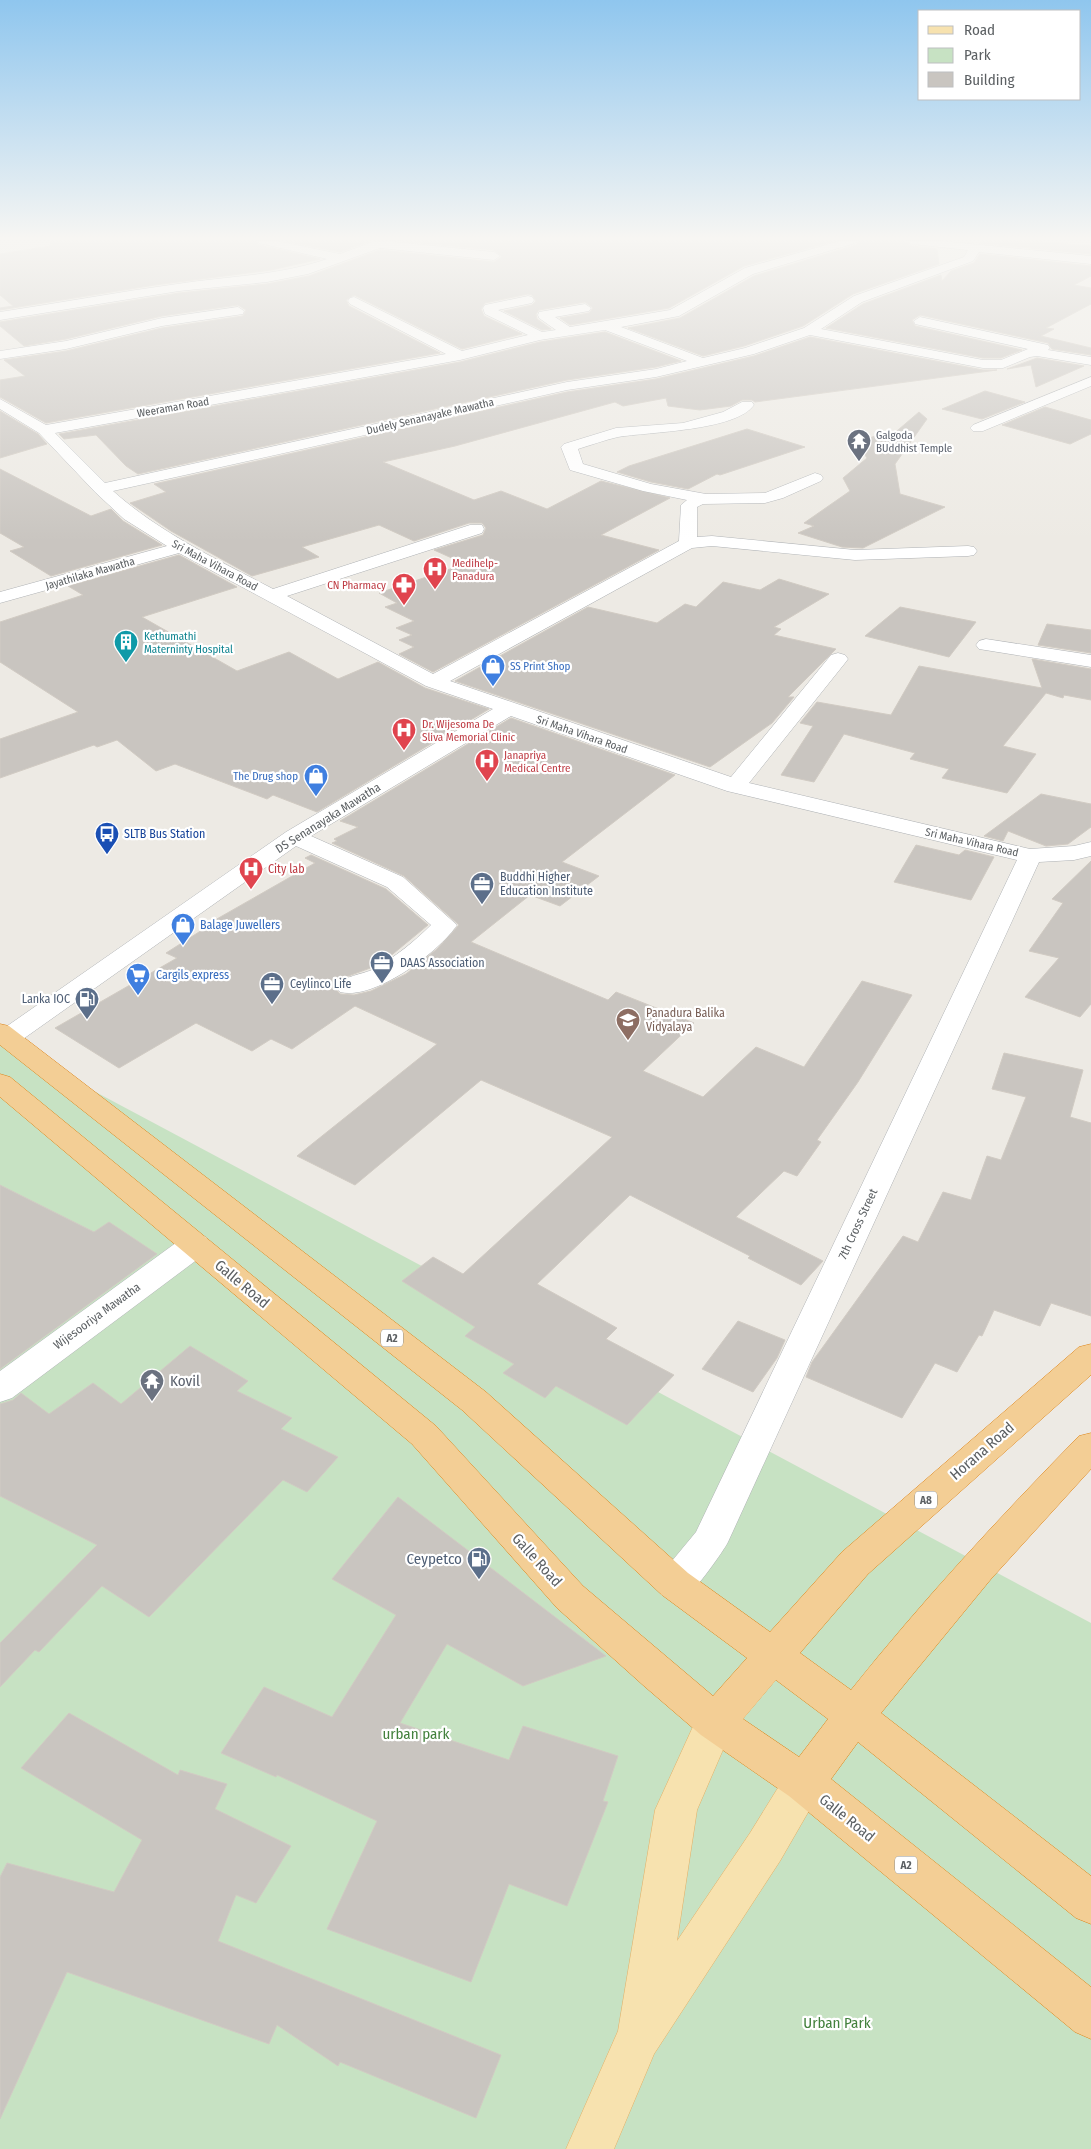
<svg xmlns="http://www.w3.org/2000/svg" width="1091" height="2149" font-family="'Fira Sans Condensed',sans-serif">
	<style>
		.green { fill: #c7e2c3 }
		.building { fill: #c9c5c0; stroke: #d1cbc3 }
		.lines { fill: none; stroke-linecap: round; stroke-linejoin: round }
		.minor-casing { stroke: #afb2b5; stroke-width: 1 }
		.major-casing { stroke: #e4af66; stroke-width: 1 }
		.highway-casing { stroke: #dc8215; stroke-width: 1 }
		.minor { fill: #fff; fill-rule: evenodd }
		.major { fill: #f7e2af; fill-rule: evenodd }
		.highway { fill: #f3ce95; fill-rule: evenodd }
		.labels { text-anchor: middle; stroke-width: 4.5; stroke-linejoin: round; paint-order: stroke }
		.far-street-label { font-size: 11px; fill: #5c6063; stroke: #fff }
		.far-worship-label { font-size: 11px; fill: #5b616d; stroke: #fff; text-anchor: start }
		.far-health-label { font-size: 11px; fill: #be3a42; stroke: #fff; text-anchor: start }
		.far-culture-label { font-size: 11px; fill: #0d838f; stroke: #fff; text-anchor: start }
		.far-shop-label { font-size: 11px; fill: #366cbe; stroke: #fff; text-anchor: start }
		.shield { fill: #fff; stroke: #8d9092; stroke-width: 1 }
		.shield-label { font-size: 11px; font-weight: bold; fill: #5c6063 }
		.street-label { font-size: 12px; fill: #5c6063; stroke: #fff }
		.transit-label { font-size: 12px; fill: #164399; stroke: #fff; text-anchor: start }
		.health-label { font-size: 12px; fill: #be3a42; stroke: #fff; text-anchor: start }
		.service-label { font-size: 12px; fill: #4e5e75; stroke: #fff; text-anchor: start }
		.shop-label { font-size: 12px; fill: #366cbe; stroke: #fff; text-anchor: start }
		.education-label { font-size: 12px; fill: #785e54; stroke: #fff; text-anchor: start }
		.near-street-label { font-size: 15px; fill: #5c6063; stroke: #fff }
		.near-worship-label { font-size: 15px; fill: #5b616d; stroke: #fff; text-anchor: start }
		.near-service-label { font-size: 15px; fill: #4e5e75; stroke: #fff; text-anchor: end }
		.near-park-label { font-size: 15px; fill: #43813d; stroke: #fff }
	</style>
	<rect width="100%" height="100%" fill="#edeae4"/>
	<path class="green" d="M0,1041L1091,1623V2149H0Z"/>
	<g class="building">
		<path d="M51,241H255L259,245L320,259L271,270L155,285L0,310V308L13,306L0,295V254L50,246Z"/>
		<path d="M285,241H370L340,252Z"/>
		<path d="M400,241H834L744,266L669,308L570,325L560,318L589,313L593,308L585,302L539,310L536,314L537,319L551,329L542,330L504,311L532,305L536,301L532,295L528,294L485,303L481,309L484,316L522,334L462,349L354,295L346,300L349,306L440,353L46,423L0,397V380L25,376L4,360L66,351L162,328L243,316L246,310L238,305L162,316L66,339L24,346L0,326V322L179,293L267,284L309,276L380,250L494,262L502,257L494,250Z"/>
		<path d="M859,241H904L912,246L937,249L939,264L853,294L803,326L744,346L703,356L628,328L680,318L754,276L856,245Z"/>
		<path d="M982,241H1032L1091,246V254L979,243Z"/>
		<path d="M980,254L1091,266V276L1074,285L1091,288V304L1046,328L1054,329L1041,336L1091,348V355L1052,349L1048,343L920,315L912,320L915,326L1022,350L1001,358H983L826,328L863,304L941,275L942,281L951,271L974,263Z"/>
		<path d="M605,332L681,361L656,367L567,380L138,474L126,466L96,435L64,439L59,434L460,362L540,342Z"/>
		<path d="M810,337L983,370H997L755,402L752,400H742L731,406L700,410L668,406L666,398L623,406L615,402L455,446L383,462L474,500L501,491L547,509L601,481L670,498L601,535L659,550L433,672L399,654L414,647L399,640L412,635L396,628L414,621L385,607L397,603L379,593L465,564L434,550L483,535L486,528L482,523H469L414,541L379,525L302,547L319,557L252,576L171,531L130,503L166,492L154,484L567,392L656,379L754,356Z"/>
		<path d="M1037,358L1084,366L1036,387L1031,365L1007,369Z"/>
		<path d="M985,391L1025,402L982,419L942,409Z"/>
		<path d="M1045,407L1091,420V434L1070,444L1002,425Z"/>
		<path d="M0,411L38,434L47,444L0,458Z"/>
		<path d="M919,412L927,419L895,464L900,494L945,507L863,548L842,547L798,533L814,526L804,523L850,491L843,478L867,458L857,443L890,430L891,436Z"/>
		<path d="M747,429L805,447L720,475L717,474L688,489L651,482L617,472L629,466Z"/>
		<path d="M0,469L91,516L111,509L123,521L162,545L51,576L10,551L24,547L0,533Z"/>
		<path d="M179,555L237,587L142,617L237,671L289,652L338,679L378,662L425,688L489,709L317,812L273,795L267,799L175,764L156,771L117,740L97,747L94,745L0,778V739L78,712L0,662V622L83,595L68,586Z"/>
		<path d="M779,579L829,594L774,627L781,629L774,635L836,649L788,697H794L772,723L710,767L455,681L588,607L657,623L685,604L696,607L723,582L760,590Z"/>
		<path d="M900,607L976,622L949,657L865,636Z"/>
		<path d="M1047,624L1091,630V653L1038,645Z"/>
		<path d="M1032,659L1091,669V700L1064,695L1063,698L1046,693L1003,746L1036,754L1007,793L942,778L949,769L910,759L915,753L844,734L814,782L781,775L813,726L800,723L817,702L891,715L919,666L1042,688Z"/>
		<path d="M511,718L675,775L562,862L599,876L560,906L530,895L471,942L608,1000L616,992L694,1023L643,1071L703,1097L756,1047L804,1067L862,981L912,995L858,1082L817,1140L821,1142L797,1176L784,1171L736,1217L823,1261L801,1285L748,1258L750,1256L630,1195L537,1284L617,1328L606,1339L674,1375L627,1425L556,1386L545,1398L503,1373L514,1364L465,1336L475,1327L402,1281L433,1257L463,1274L612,1137L481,1080L355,1185L297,1156L437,1044L355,1006L292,1049L271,1039L252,1051L196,1023L119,1068L55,1028L177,958L166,953L210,925L208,924L315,863L305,858L311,855L386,889L428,925L388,958L373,967L343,978L335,988L340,994L354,995L371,991L406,974L437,949L459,925L404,876L332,843L337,841L334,839L358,827L340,821Z"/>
		<path d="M1041,794L1091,804V827L1068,844L1046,846L1008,831L1003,841L984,836Z"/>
		<path d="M916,845L959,855L965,850L994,857L971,900L894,882Z"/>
		<path d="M1091,861V1004L1080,1017L1025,997L1059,958L1029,951L1063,903L1052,899Z"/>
		<path d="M1004,1053L1083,1070L1070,1117L1091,1123V1316L1051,1303L1040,1326L994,1310L982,1336L979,1335L957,1372L935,1363L902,1418L806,1377L812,1362L903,1236L918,1242L943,1192L971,1200L987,1156L1001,1160L1026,1097L992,1089Z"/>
		<path d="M0,1185L94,1232L109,1222L157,1254L0,1369Z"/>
		<path d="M738,1321L785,1340L777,1358L753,1392L702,1369Z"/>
		<path d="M190,1346L248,1381L237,1391L292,1418L281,1429L338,1457L307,1492L283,1480L149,1617L102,1586L39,1652L35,1650L0,1687V1643L97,1545L0,1496V1404L13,1400L21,1393L49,1414L93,1383L121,1404Z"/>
		<path d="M398,1497L606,1656L523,1686L447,1644L400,1723L509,1760L523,1726L618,1756L603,1801L608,1802L567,1906L509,1884L471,1982L327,1929L377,1821L277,1775L276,1777L221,1753L264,1687L332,1717L396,1615L332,1579Z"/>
		<path d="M69,1713L178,1775L180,1770L227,1784L215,1809L291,1846L256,1903L236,1895L218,1941L501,2055L476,2118L340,2062L338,2066L277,2025L269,2044L67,1972L0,2119V1877L7,1863L114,1892L142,1840L21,1768Z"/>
	</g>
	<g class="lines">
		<defs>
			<g id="minor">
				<path d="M257,241H277L340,254L372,242L394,241V242L494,252L500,256L494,260L380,248L308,274L267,282L179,291L0,320V312C59,303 118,292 177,284C228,276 278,276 327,259L259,243Z"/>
				<path d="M840,241H857L855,243L753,274L679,316L621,327L703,358L745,348L804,328L854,296L964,257L968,250L912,244L906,241H941L1091,256V264L979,252L973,261L862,302L821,329L983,360H1001L1028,349L915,324L914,321L920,317L1048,345L1050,348L1048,350L1091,357V365L1037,356L1030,357L1003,368H983L810,335L754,354L656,377L567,390L113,491C160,533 218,560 273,589L470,525H482L484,529L482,533L287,596L433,674L679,541L681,505L687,500L643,491L570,470L561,447L564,444L616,428L683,423L723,412L742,402H752L754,405C736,431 648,432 618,437C605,440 591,445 578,449L583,464L651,484L706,494L765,493L815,473L821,475L823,478L821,481L783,498L765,503L703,504L697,507V537L712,536L855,550L968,546L974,547L977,551L974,555L968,556L855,560L712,546L692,548L450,681L731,777L831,655L838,653L845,655L848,659L845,663L749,783L1030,849L1074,846L1091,842V856L1074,860L1039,862L728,1542C723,1552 696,1589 688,1595C679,1601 671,1598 662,1595L656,1584L662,1573L696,1532L1017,860L727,791L511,716L311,836L403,877L457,925C439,952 374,1001 340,992L336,987C344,975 362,975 374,969C395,957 414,942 431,925L387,887L296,846L16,1044L7,1046L0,1044V1031L286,832L493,709L426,686L179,553L0,603V592L167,546L124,519L95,492L39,433L0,409V399L46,425L446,354L350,304L348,301L350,298L354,297L462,351L528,335L485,314L483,308L485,305L528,296L532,297L534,300L532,303L498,310L542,332L556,330L539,318L538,315L539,312L585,304L591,308L589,311L555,317L570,327L670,310L745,268ZM605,330L687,361L656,369L567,382L105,483L55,433L460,360L540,340Z"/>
				<path d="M238,307L244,311L243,314L162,326L66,349L0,359V351L66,341L162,318Z"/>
				<path d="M1091,377V386L983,431H973L970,428L973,425Z"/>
				<path d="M986,639L1091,655V667L979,649L976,645L979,641Z"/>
				<path d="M195,1234L206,1237L210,1245L206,1253L12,1398L0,1402V1371L184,1237Z"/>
			</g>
			<path id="major" d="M715,1704L729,1709L735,1722L697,1810L677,1941L750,1833L789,1770L804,1764L819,1770L825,1783L780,1861L654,2054L614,2149H566L618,2031L655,1810L701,1709Z"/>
			<path id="highway" d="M0,1024L9,1026L486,1392L688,1573L770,1632L842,1552L1079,1347L1091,1344V1375L868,1574L800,1653L851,1690C922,1601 999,1518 1079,1436L1091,1433V1469L991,1579L881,1713L1091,1876V1924L1076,1918L858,1742L831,1779L1091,1987V2039L1075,2032L789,1796L701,1735L644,1686L557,1608L412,1444L0,1097V1074L10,1077L436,1426L583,1586L713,1696L747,1658L662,1595L462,1410L0,1045ZM776,1680L828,1719L799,1757L743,1719Z"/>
		</defs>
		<use href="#minor" class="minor-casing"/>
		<use href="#major" class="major-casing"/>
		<use href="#highway" class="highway-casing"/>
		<use href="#minor" class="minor"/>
		<use href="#major" class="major"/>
		<use href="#highway" class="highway"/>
	</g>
	<linearGradient id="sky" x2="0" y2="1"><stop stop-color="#8fc6ee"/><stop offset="0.44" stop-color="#f7f6f3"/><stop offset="1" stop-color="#f7f6f3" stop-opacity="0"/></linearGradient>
	<rect width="1091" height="542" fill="url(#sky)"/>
	<defs>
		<symbol id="temple-pin" viewBox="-11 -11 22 30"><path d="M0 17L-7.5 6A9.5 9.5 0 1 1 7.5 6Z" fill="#6b7280" stroke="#fff"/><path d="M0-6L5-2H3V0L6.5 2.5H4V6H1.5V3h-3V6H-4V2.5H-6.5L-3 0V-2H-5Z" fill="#fff"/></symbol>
		<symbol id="hospital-pin" viewBox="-11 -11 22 30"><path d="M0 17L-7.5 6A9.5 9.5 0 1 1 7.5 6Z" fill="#e0444e" stroke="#fff"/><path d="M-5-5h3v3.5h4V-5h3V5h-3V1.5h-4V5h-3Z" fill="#fff"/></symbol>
		<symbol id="pharmacy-pin" viewBox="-11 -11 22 30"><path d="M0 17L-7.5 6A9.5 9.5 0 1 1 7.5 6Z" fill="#e0444e" stroke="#fff"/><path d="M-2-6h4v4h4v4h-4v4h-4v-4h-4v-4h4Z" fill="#fff"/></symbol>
		<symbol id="building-pin" viewBox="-11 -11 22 30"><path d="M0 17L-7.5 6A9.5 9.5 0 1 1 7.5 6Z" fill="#0f9aa8" stroke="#fff"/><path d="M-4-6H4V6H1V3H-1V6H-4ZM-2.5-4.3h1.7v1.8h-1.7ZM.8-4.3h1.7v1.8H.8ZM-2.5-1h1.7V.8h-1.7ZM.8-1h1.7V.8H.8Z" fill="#fff"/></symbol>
		<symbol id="shop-pin" viewBox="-11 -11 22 30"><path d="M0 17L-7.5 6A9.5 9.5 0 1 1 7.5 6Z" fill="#3f7fe0" stroke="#fff"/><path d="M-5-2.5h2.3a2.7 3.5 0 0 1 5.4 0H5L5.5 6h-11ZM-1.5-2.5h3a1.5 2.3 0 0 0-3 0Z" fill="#fff"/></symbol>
		<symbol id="bus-pin" viewBox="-11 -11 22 30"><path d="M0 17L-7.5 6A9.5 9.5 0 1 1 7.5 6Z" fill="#1a4fb4" stroke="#fff"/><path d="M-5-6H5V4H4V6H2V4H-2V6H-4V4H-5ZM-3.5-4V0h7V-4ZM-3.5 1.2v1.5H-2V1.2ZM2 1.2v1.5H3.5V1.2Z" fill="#fff"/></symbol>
		<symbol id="office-pin" viewBox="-11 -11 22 30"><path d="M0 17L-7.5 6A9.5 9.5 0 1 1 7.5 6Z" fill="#5c6f8a" stroke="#fff"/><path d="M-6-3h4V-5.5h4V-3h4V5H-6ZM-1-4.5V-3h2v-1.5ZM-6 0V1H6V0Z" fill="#fff"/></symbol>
		<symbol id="supermarket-pin" viewBox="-11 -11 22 30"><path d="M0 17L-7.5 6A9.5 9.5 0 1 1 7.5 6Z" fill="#3f7fe0" stroke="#fff"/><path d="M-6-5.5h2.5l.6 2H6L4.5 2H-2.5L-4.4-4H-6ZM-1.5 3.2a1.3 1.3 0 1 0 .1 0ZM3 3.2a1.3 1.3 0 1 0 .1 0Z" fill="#fff"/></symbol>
		<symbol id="fuel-pin" viewBox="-11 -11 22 30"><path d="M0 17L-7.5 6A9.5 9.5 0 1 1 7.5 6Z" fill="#5c6f8a" stroke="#fff"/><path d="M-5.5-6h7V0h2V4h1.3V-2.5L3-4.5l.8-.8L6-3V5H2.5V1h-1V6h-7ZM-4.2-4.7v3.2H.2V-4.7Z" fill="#fff"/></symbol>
		<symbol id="school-pin" viewBox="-11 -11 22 30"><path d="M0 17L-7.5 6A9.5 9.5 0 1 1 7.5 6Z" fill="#8d6e63" stroke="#fff"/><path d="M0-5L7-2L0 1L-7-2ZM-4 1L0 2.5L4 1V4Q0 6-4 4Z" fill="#fff"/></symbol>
	</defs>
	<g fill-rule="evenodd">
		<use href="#temple-pin" x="845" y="427" width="28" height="38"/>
		<use href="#hospital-pin" x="421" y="555" width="28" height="38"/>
		<use href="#pharmacy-pin" x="390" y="571" width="28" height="38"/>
		<use href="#building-pin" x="112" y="628" width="28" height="38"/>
		<use href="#shop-pin" x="479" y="652" width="28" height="38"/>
		<use href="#hospital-pin" x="390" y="716" width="28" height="38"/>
		<use href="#hospital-pin" x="473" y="747" width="28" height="38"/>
		<use href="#shop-pin" x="302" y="762" width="28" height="38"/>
		<use href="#bus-pin" x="93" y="820" width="28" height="38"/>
		<use href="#hospital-pin" x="237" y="855" width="28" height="38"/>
		<use href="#office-pin" x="468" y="870" width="28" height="38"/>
		<use href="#shop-pin" x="169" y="911" width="28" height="38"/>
		<use href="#office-pin" x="368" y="949" width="28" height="38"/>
		<use href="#supermarket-pin" x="124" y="961" width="28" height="38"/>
		<use href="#office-pin" x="258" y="970" width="28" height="38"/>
		<use href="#fuel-pin" x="73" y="985" width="28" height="38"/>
		<use href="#school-pin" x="614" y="1006" width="28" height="38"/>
		<use href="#temple-pin" x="138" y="1367" width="28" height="38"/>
		<use href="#fuel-pin" x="465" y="1545" width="28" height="38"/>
	</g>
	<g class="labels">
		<g class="far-street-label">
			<text transform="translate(173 407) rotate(-10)" y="4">Weeraman Road</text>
			<text transform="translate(430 416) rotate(-13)" y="4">Dudely Senanayake Mawatha</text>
			<text transform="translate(215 565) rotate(28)" y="4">Sri Maha Vihara Road</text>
			<text transform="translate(90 573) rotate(-16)" y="4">Jayathilaka Mawatha</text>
			<text transform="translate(582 734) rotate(19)" y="4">Sri Maha Vihara Road</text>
			<text transform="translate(972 842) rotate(13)" y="4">Sri Maha Vihara Road</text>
		</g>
		<g class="far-worship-label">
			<text x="876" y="439">Galgoda<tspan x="876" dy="13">BUddhist Temple</tspan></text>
		</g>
		<g class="far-health-label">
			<text x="452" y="567">Medihelp-<tspan x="452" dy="13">Panadura</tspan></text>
			<text x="386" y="589" text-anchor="end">CN Pharmacy</text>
			<text x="422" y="728">Dr. Wijesoma De<tspan x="422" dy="13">Sliva Memorial Clinic</tspan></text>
			<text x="504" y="759">Janapriya<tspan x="504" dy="13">Medical Centre</tspan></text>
		</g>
		<g class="far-culture-label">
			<text x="144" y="640">Kethumathi<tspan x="144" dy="13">Materninty Hospital</tspan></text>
		</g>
		<g class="far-shop-label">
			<text x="510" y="670">SS Print Shop</text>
			<text x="298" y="780" text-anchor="end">The Drug shop</text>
		</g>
		<g class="shield">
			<rect x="381" y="1329.5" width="22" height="17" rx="4"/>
			<rect x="915" y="1491.5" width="22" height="17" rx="4"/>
			<rect x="895" y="1856.5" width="22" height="17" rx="4"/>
		</g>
		<g class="shield-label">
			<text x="392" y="1342">A2</text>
			<text x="926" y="1504">A8</text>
			<text x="906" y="1869">A2</text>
		</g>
		<g class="street-label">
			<text transform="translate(328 818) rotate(-32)" y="4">DS Senanayaka Mawatha</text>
			<text transform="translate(858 1224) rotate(-65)" y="4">7th Cross Street</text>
			<text transform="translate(97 1316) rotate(-36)" y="4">Wijesooriya Mawatha</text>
		</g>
		<g class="transit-label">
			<text x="124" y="838">SLTB Bus Station</text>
		</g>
		<g class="health-label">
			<text x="268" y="873">City lab</text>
		</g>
		<g class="service-label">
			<text x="500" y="881">Buddhi Higher<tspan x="500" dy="14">Education Institute</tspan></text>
			<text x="400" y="967">DAAS Association</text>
			<text x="290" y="988">Ceylinco Life</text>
			<text x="70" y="1003" text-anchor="end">Lanka IOC</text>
		</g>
		<g class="shop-label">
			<text x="200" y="929">Balage Juwellers</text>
			<text x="156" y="979">Cargils express</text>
		</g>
		<g class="education-label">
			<text x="646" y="1017">Panadura Balika<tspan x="646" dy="14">Vidyalaya</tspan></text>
		</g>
		<g class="near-street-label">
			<text transform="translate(242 1284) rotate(40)" y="5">Galle Road</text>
			<text transform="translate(982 1451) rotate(-41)" y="5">Horana Road</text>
			<text transform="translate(537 1560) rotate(48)" y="5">Galle Road</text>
			<text transform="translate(847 1818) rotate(39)" y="5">Galle Road</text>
		</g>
		<g class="near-worship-label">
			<text x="170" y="1386">Kovil</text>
		</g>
		<g class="near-service-label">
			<text x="462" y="1564">Ceypetco</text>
		</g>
		<g class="near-park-label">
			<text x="416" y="1739">urban park</text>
			<text x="837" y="2028">Urban Park</text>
		</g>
	</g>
	<rect x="918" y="10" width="162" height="90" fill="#ffffff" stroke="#bebfc1"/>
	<rect x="928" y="26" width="25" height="8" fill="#f7e2af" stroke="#bebfc1"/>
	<text x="964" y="35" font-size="15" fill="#5c6063">Road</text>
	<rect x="928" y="48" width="25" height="15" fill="#c7e2c3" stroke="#bebfc1"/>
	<text x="964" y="60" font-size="15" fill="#5c6063">Park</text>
	<rect x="928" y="72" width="25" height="15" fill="#c9c5c0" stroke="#bebfc1"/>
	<text x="964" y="85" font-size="15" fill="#5c6063">Building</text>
</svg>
